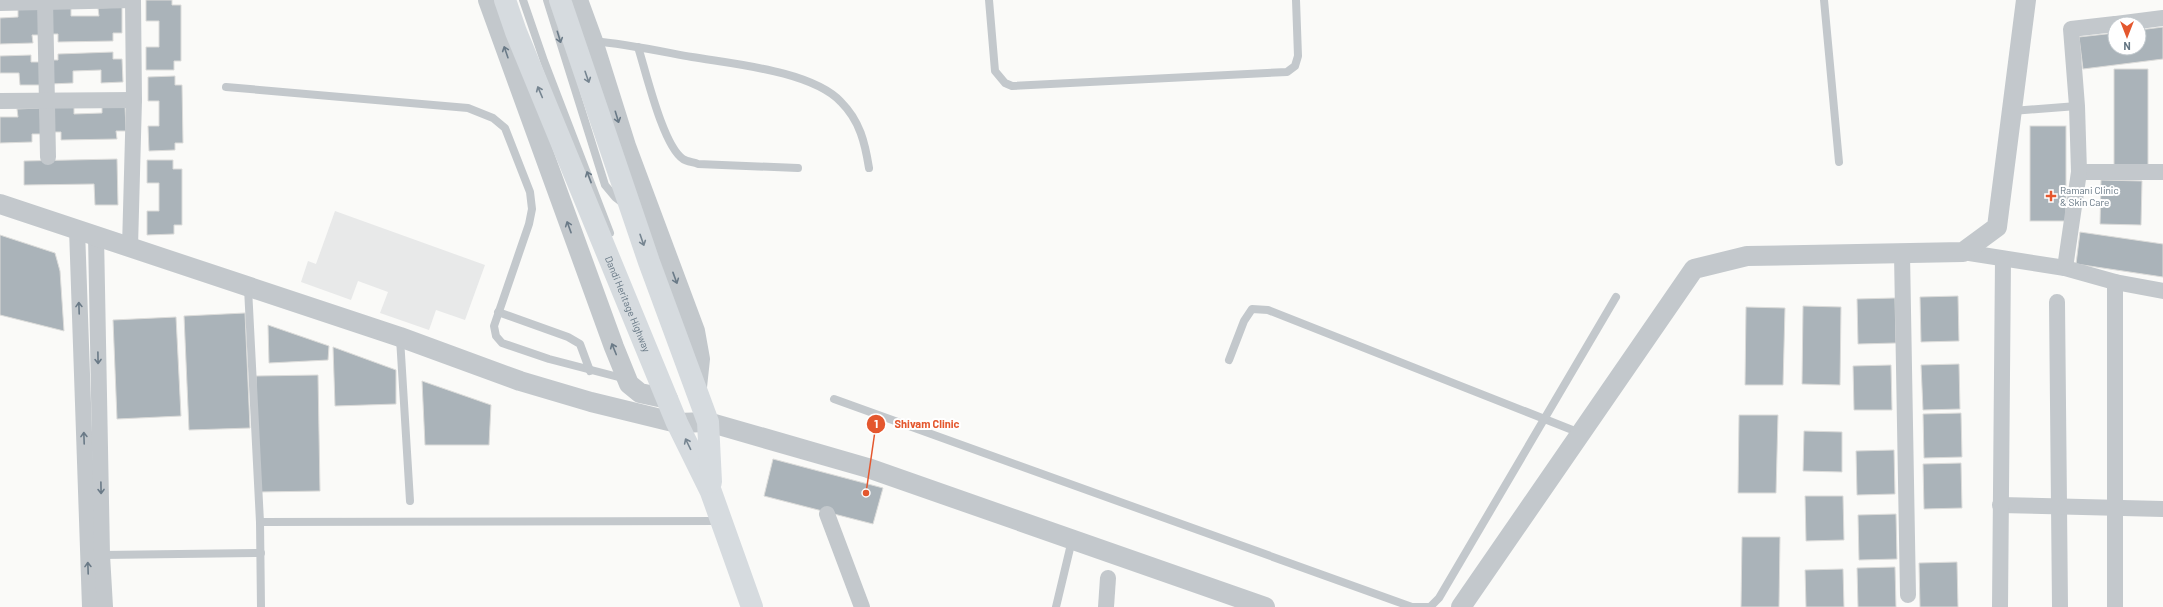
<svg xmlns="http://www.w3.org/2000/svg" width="2163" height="607" font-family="Barlow,sans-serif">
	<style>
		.built { fill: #e8e9e9 }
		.building { fill: #aab3b9; stroke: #dcdcda }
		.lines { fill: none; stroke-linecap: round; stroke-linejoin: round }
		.service { stroke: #c3c8cc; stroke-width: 8 }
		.minor { stroke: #c3c8cc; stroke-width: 16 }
		.tertiary { stroke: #c3c8cc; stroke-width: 20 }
		.trunk { stroke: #d6dbdf; stroke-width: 22 }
		.oneway { stroke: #6a7a87 }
		.oneway2 { stroke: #768591 }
		.poi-dot { fill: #e4572e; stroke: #fff; stroke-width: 1.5 }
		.labels { text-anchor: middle; stroke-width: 4; stroke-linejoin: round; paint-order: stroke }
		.poi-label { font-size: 10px; fill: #657683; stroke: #fff; text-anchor: start }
		.street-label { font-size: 10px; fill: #657683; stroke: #fff }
		.leader { fill: none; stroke: #e4572e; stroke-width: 1.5 }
		.callout-dot { fill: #e4572e; stroke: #fff; stroke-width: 1.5 }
		.mark-label { font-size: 12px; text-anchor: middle; font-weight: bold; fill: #fff }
		.callout-label { font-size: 11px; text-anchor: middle; font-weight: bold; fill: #e4572e; stroke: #fff; stroke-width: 4; stroke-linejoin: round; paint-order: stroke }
	</style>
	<rect width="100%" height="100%" fill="#fafaf8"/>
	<path class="built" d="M335,211L485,265L465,320L436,310L429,330L380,313L388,292L358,281L351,300L301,282L308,261L316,264Z"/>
	<g class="building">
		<path d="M146,0H172V5H181V61H174V70H146V47H159V21H146Z"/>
		<path d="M48,7H71V16H99L98,8L122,7V33H113V41L58,42V34H49Z"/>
		<path d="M18,9H41L42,35H32L33,43L0,44V18L18,17Z"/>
		<path d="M2163,27V59L2083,69L2079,37L2115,33V48H2139V30Z"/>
		<path d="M113,52V59H122L123,82L101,83V70L73,71V83L50,84V60H58V54Z"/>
		<path d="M31,55V62H41V85H20L19,73H0V56Z"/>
		<path d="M2114,69H2148V170L2114,169Z"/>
		<path d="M175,76V85H182L183,143H175V150L149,151L148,126H159V101H148V77Z"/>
		<path d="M74,104V114L102,113V105H125L126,131H116L117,139L61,140V132H52L51,105Z"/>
		<path d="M40,108L41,134H32V142L0,143V117H18L17,109Z"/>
		<rect x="2030" y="126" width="36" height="95"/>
		<path d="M117,159L118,205H95L94,184L24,185V161Z"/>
		<path d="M147,160H173V169H182V225H174V234L147,235V211H159V183H147Z"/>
		<path d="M2101,180L2142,181L2141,225L2100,224Z"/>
		<path d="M2080,232L2163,244V277L2076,264Z"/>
		<path d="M0,235L55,253L60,271L64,331L0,315Z"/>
		<path d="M1958,296L1959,341L1921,342L1920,297Z"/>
		<path d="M1895,298L1896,343L1858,344L1857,299Z"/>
		<path d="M1803,306L1841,307L1840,385L1802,384Z"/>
		<path d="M1746,307L1785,308L1783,385H1745Z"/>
		<path d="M245,313L250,428L189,430L184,316Z"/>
		<path d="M176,317L181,416L117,419L113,320Z"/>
		<path d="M268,325L329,346L328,360L269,363Z"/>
		<path d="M333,347L396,370V404L335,406Z"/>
		<path d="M1959,364L1960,409L1923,410L1921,365Z"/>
		<path d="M1891,365L1892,410H1854L1853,366Z"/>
		<path d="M318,375L320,491L258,492L256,376Z"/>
		<path d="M422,381L491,405L489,445H425Z"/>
		<path d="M1961,413L1962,457L1924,458L1923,414Z"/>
		<path d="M1739,415H1778L1776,493H1738Z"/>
		<path d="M1804,431L1842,432V472L1803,471Z"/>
		<path d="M1894,450L1895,494L1857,495L1856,451Z"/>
		<path d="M773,459L883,488L873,524L764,496Z"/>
		<path d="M1961,463L1962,508L1924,509L1923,464Z"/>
		<path d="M1805,496H1843L1844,540L1806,541Z"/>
		<path d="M1896,514L1897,559L1859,560L1858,515Z"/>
		<path d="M1742,537H1780L1779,607H1741Z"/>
		<path d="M1957,562L1958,607H1920L1919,563Z"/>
		<path d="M1895,567L1896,607H1858L1857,568Z"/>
		<path d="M1843,569L1844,607H1806L1805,570Z"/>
	</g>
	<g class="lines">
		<g class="service">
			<path d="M523,0L544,61L610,233"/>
			<path d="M547,0L605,185L615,197L624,204"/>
			<path d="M989,0L995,71L1005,83L1012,86L1287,72L1295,66L1298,56L1296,0"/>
			<path d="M1824,0L1839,162"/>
			<path d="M593,41C626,44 659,51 692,57C733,64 812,71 841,102C860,121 865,143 869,168"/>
			<path d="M638,47C646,72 663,146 683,159C687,162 694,162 698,164L798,168"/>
			<path d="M226,87L468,108L493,118L505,128L530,192L532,209L529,224L494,326L496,336L502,343L549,359L626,379"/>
			<path d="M2012,111L2077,106"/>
			<path d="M248,288L260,522L261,607"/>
			<path d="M498,312L568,337L580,344L590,371"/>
			<path d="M400,338L410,501"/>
			<path d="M1229,360L1244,321L1252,309L1268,310L1580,433"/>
			<path d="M834,399L1412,607H1430L1439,598L1616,297"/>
			<path d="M260,522L719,521"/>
			<path d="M102,555L261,553"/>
			<path d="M1056,607L1072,540"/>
		</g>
		<g class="minor">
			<path d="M45,0L48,157"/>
			<path d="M0,3L133,0"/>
			<path d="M2116,24L2163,18"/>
			<path d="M0,101L134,100"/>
			<path d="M2079,172H2163"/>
			<path d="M77,229L90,607"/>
			<path d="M96,235L102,555L105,607"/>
			<path d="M130,247L134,100L133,0"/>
			<path d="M1963,252L2065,268L2115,282L2163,291"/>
			<path d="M1902,254L1908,595"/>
			<path d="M2065,268L2079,172L2077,106L2071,29L2115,24"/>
			<path d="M2057,302L2060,607"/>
			<path d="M2000,505L2163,509"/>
			<path d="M827,514L862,607"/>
			<path d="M1106,607L1108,578"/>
			<path d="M2000,607L2003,259"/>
			<path d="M2115,607V282"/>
		</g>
		<g class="tertiary">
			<path d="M488,0L614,347L629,384L640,393L668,399"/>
			<path d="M578,0L593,41L626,146L695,331L700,359L697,387"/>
			<path d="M0,204L400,337L520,381L591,402L677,423L708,422L868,468L1265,607"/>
			<path d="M1461,607L1694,269L1747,256L1963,252L1997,227L2026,0"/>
		</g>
		<g class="trunk">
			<path id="s1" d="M505,0L516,32L677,423L711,492L752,607"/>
			<path d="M560,0L649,262L708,422L711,482"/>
		</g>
	</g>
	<defs><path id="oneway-shaft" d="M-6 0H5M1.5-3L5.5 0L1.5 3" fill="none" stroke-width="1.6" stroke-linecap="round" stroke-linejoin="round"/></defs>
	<g class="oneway">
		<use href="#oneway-shaft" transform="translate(559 37) rotate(73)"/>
		<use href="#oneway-shaft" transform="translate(506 52) rotate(-109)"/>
		<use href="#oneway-shaft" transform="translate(617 117) rotate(73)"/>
		<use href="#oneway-shaft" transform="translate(589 177) rotate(-111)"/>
		<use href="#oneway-shaft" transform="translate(569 227) rotate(-110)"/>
		<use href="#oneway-shaft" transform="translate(675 278) rotate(70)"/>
		<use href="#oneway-shaft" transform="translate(79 308) rotate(-92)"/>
		<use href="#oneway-shaft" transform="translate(614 349) rotate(-112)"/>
		<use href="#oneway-shaft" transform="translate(98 358) rotate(89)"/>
		<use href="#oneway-shaft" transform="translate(84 438) rotate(-92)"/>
		<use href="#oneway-shaft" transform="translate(101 488) rotate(89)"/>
		<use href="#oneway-shaft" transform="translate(88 568) rotate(-92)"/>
	</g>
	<g class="oneway2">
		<use href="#oneway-shaft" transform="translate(587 77) rotate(71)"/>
		<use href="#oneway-shaft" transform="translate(540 92) rotate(-113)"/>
		<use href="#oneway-shaft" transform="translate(642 240) rotate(71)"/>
		<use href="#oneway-shaft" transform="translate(688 444) rotate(-116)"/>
	</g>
	<path class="poi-dot" d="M2049 190h4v4h4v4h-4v4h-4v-4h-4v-4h4z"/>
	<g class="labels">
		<g class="poi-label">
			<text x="2060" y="194">Ramani Clinic<tspan x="2060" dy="12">&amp; Skin Care</tspan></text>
		</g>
		<g class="street-label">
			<text dy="4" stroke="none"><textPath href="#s1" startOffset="328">Dandi Heritage Highway</textPath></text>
		</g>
	</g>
	<path class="leader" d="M866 493L876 424"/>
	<g class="callout-dot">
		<circle cx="866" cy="493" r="4"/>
		<circle cx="876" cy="424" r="10"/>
	</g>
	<g class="mark-label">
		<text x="876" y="428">1</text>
	</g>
	<g class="callout-label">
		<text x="927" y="428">Shivam Clinic</text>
	</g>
	<g transform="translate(2127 36) rotate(180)"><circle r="19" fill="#ffffff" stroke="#c1c8cd"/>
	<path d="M0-3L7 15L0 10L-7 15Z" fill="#e4572e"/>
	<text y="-6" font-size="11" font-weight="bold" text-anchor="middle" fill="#657683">N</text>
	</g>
</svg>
